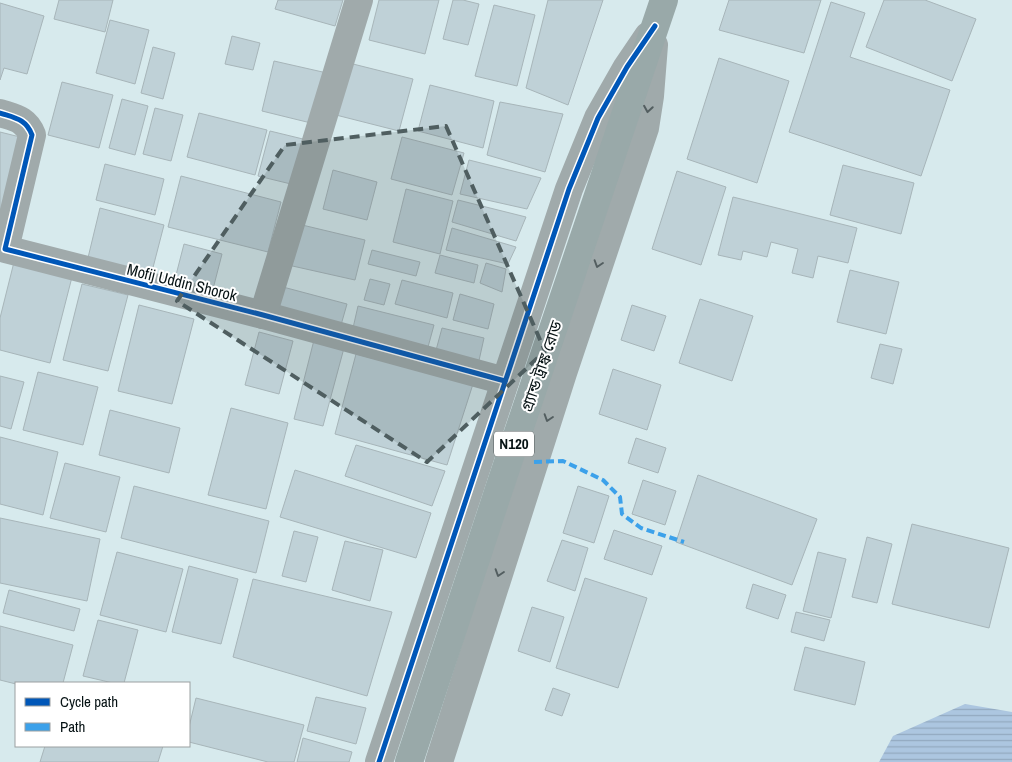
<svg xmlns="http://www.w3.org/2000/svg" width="1012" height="762" font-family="'Archivo Narrow','Noto Sans Bengali',sans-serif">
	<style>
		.water { fill: url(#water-rules) }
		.building { fill: #bfd1d7; stroke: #a7b5b9 }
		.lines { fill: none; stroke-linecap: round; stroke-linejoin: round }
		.minor { stroke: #a0aaab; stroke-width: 28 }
		.highway { stroke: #99a9a9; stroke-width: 28 }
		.quiet { stroke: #3ca1ea; stroke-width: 4; stroke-dasharray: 8 4; stroke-linecap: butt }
		.cycleway-casing { stroke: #fff; stroke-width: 8 }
		.cycleway { stroke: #0057b8; stroke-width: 5 }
		.oneway { stroke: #535e60 }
		.marked { fill: #4f5e60; fill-opacity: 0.2; stroke: #4f5e60; stroke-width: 4; stroke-dasharray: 10 6; stroke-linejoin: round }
		.labels { text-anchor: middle; stroke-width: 4; stroke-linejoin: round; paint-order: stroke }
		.shield { fill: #fff; stroke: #51595a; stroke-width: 1 }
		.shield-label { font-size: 15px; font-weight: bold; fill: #061214 }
		.street-label { font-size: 16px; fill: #061214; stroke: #fff }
	</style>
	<defs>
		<pattern id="water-rules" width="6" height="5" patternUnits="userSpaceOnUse" patternTransform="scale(1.25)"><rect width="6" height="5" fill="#acc6e0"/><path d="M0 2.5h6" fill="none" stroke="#92a9bf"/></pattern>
	</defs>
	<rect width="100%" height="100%" fill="#d7eaed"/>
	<path class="water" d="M965,704L1012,712V762H879L893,736Z"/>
	<g class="building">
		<path d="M59,0H113L105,32L54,19Z"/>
		<path d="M278,0H343L335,26L275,9Z"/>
		<path d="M379,0H439L425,54L369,40Z"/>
		<path d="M453,0H463L479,4L468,45L443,39Z"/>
		<path d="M548,0H603L568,105L526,88Z"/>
		<path d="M729,0H821L804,53L719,30Z"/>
		<path d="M884,0H925L976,19L952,81L866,47Z"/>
		<path d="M831,2L865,13L850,57L950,90L921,176L789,132Z"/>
		<path d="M0,3L44,16L27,74L4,68L0,80Z"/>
		<path d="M494,5L535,15L517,86L475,76Z"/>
		<path d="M110,20L149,30L135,84L96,73Z"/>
		<path d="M232,36L260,43L253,70L225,64Z"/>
		<path d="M153,47L175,53L163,99L141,93Z"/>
		<path d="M719,58L789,81L757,183L687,159Z"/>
		<path d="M274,61L327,73L315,124L262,111Z"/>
		<path d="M345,62L413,79L399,131L332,114Z"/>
		<path d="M62,82L113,95L99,148L48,135Z"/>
		<path d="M430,85L494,101L483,148L418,131Z"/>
		<path d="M122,99L148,106L135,155L109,148Z"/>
		<path d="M500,102L563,114L545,172L487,155Z"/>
		<path d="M155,108L183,115L171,161L143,154Z"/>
		<path d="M199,113L267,130L255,175L187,157Z"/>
		<path d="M270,131L307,140L295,185L258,176Z"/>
		<path d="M0,132L24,138L0,212Z"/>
		<path d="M402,137L464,153L452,195L391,179Z"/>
		<path d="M469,160L541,178L527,209L460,194Z"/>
		<path d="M105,164L164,179L155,215L96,200Z"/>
		<path d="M843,165L914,183L901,234L830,215Z"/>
		<path d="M333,170L377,182L367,220L323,209Z"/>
		<path d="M677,171L726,187L701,265L652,249Z"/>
		<path d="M181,176L281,202L268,252L168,227Z"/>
		<path d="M406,189L453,201L440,254L393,242Z"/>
		<path d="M733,197L857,228L848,263L818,256L813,278L792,273L798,249L771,242L767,257L743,251L741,260L718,255Z"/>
		<path d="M458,200L526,217L516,241L452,222Z"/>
		<path d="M100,208L164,225L149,283L86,266Z"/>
		<path d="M298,224L365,240L355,280L288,265Z"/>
		<path d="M452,228L516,247L508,264L446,250Z"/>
		<path d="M184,244L222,254L213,289L175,279Z"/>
		<path d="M372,250L420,262L416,276L368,264Z"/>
		<path d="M440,255L478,265L474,283L435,273Z"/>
		<path d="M14,262L72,277L50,363L0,350V318Z"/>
		<path d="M486,263L506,269L502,292L480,283Z"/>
		<path d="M850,270L899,282L886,334L837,322Z"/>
		<path d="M370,279L390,284L384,305L364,300Z"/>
		<path d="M402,280L453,293L447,318L395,304Z"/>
		<path d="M82,284L128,295L108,371L63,360Z"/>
		<path d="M283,287L347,304L341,325L277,308Z"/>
		<path d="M460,294L494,304L488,329L453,320Z"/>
		<path d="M700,299L753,316L732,381L679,363Z"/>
		<path d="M139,305L194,319L172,404L118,391Z"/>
		<path d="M632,305L666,316L654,351L621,340Z"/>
		<path d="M358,306L434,325L428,347L353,328Z"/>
		<path d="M442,328L484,338L478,365L435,354Z"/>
		<path d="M259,332L293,341L279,394L245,385Z"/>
		<path d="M314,340L344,348L323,426L294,419Z"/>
		<path d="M880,344L902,349L893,384L871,378Z"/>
		<path d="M356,354L473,384L447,465L335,434Z"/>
		<path d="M613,369L661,385L647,430L599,414Z"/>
		<path d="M38,372L98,387L83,445L23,430Z"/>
		<path d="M0,376L24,382L11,429L0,426Z"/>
		<path d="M231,408L288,423L266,509L208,495Z"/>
		<path d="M110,410L180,428L169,473L99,455Z"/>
		<path d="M0,437L58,452L43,515L0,504Z"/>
		<path d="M636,438L666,448L658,473L628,463Z"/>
		<path d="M356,445L445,471L432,506L345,476Z"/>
		<path d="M65,463L120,477L106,532L50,518Z"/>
		<path d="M295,470L431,513L416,558L280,517Z"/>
		<path d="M698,475L817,519L792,585L676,542Z"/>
		<path d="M643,480L676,491L665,525L632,514Z"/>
		<path d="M134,486L269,521L256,573L121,538Z"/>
		<path d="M578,486L609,496L594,543L563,533Z"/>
		<path d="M0,518L100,539L87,601L0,583Z"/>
		<path d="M912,524L1009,548L989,628L892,604Z"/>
		<path d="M614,530L662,546L652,575L604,559Z"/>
		<path d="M294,531L318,537L306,582L282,576Z"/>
		<path d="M867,537L892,544L877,603L852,597Z"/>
		<path d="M562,540L588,548L575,591L547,581Z"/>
		<path d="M345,541L383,550L370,601L332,590Z"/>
		<path d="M117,552L183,569L166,632L100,615Z"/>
		<path d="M818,552L846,559L831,618L803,611Z"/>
		<path d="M189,566L238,579L221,644L172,632Z"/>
		<path d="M585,578L647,598L618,688L556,668Z"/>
		<path d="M253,579L392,612L367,696L233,657Z"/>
		<path d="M753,584L786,595L778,619L746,608Z"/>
		<path d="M9,590L80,609L74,631L3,613Z"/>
		<path d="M532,607L564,617L550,662L518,651Z"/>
		<path d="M796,612L830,620L824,641L791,632Z"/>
		<path d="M98,620L138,630L124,683H113L83,676Z"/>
		<path d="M0,626L73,645L63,683L16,684L0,680Z"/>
		<path d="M805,647L865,662L855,705L794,690Z"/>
		<path d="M553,688L570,694L562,716L545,710Z"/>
		<path d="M316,697L366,708L356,744L307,731Z"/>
		<path d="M196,698L304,725L294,762H268L189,742V727Z"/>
		<path d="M303,738L352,752L349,762H297Z"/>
		<path d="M45,746H163L158,762H40Z"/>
	</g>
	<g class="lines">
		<g class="minor">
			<path d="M0,113C15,118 26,119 32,135L5,249L263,315L505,381"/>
			<path d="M263,315L359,0"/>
			<path d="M379,762L569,189L598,118L627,67L648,36"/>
			<path d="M439,762L563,373L645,128L650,96L654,45"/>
		</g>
		<path class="highway" d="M409,762L499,489L664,0"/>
		<path class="quiet" d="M534,462L563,461L603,480L620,497L622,514L641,528L684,542"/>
		<defs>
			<g id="cycleway">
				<path d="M0,113C15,118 26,119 32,135L5,249L263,315L505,381"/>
				<path d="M379,762L569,189L598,118L627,67L655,26"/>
			</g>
		</defs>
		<use href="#cycleway" class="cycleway-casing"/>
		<use href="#cycleway" class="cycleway"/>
	</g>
	<defs><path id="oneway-chevron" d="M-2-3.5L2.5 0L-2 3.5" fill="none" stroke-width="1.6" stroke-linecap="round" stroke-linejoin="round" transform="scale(1.25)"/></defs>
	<g class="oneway">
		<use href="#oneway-chevron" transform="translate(648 109) rotate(99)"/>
		<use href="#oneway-chevron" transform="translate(598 264) rotate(108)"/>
		<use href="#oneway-chevron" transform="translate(548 418) rotate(108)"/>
		<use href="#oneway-chevron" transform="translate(499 573) rotate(108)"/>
	</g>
	<path class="marked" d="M446,126L545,351L427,462L177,301L285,145Z"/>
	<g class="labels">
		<rect class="shield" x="494" y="431.5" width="40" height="25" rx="4"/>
		<g class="shield-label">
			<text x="514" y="449">N120</text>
		</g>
		<g class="street-label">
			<text transform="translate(182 282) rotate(14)" y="6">Mofij Uddin Shorok</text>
			<text transform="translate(541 366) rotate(-71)" y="6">গ্র্যান্ড ট্রাঙ্ক রোড</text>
		</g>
	</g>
	<rect x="15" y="682" width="175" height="65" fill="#ffffff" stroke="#9ba0a1"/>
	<rect x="25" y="698" width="25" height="8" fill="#0057b8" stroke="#9ba0a1"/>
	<text x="60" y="707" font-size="15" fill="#061214">Cycle path</text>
	<rect x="25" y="723" width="25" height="8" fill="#3ca1ea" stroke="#9ba0a1"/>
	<text x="60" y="732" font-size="15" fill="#061214">Path</text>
</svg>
